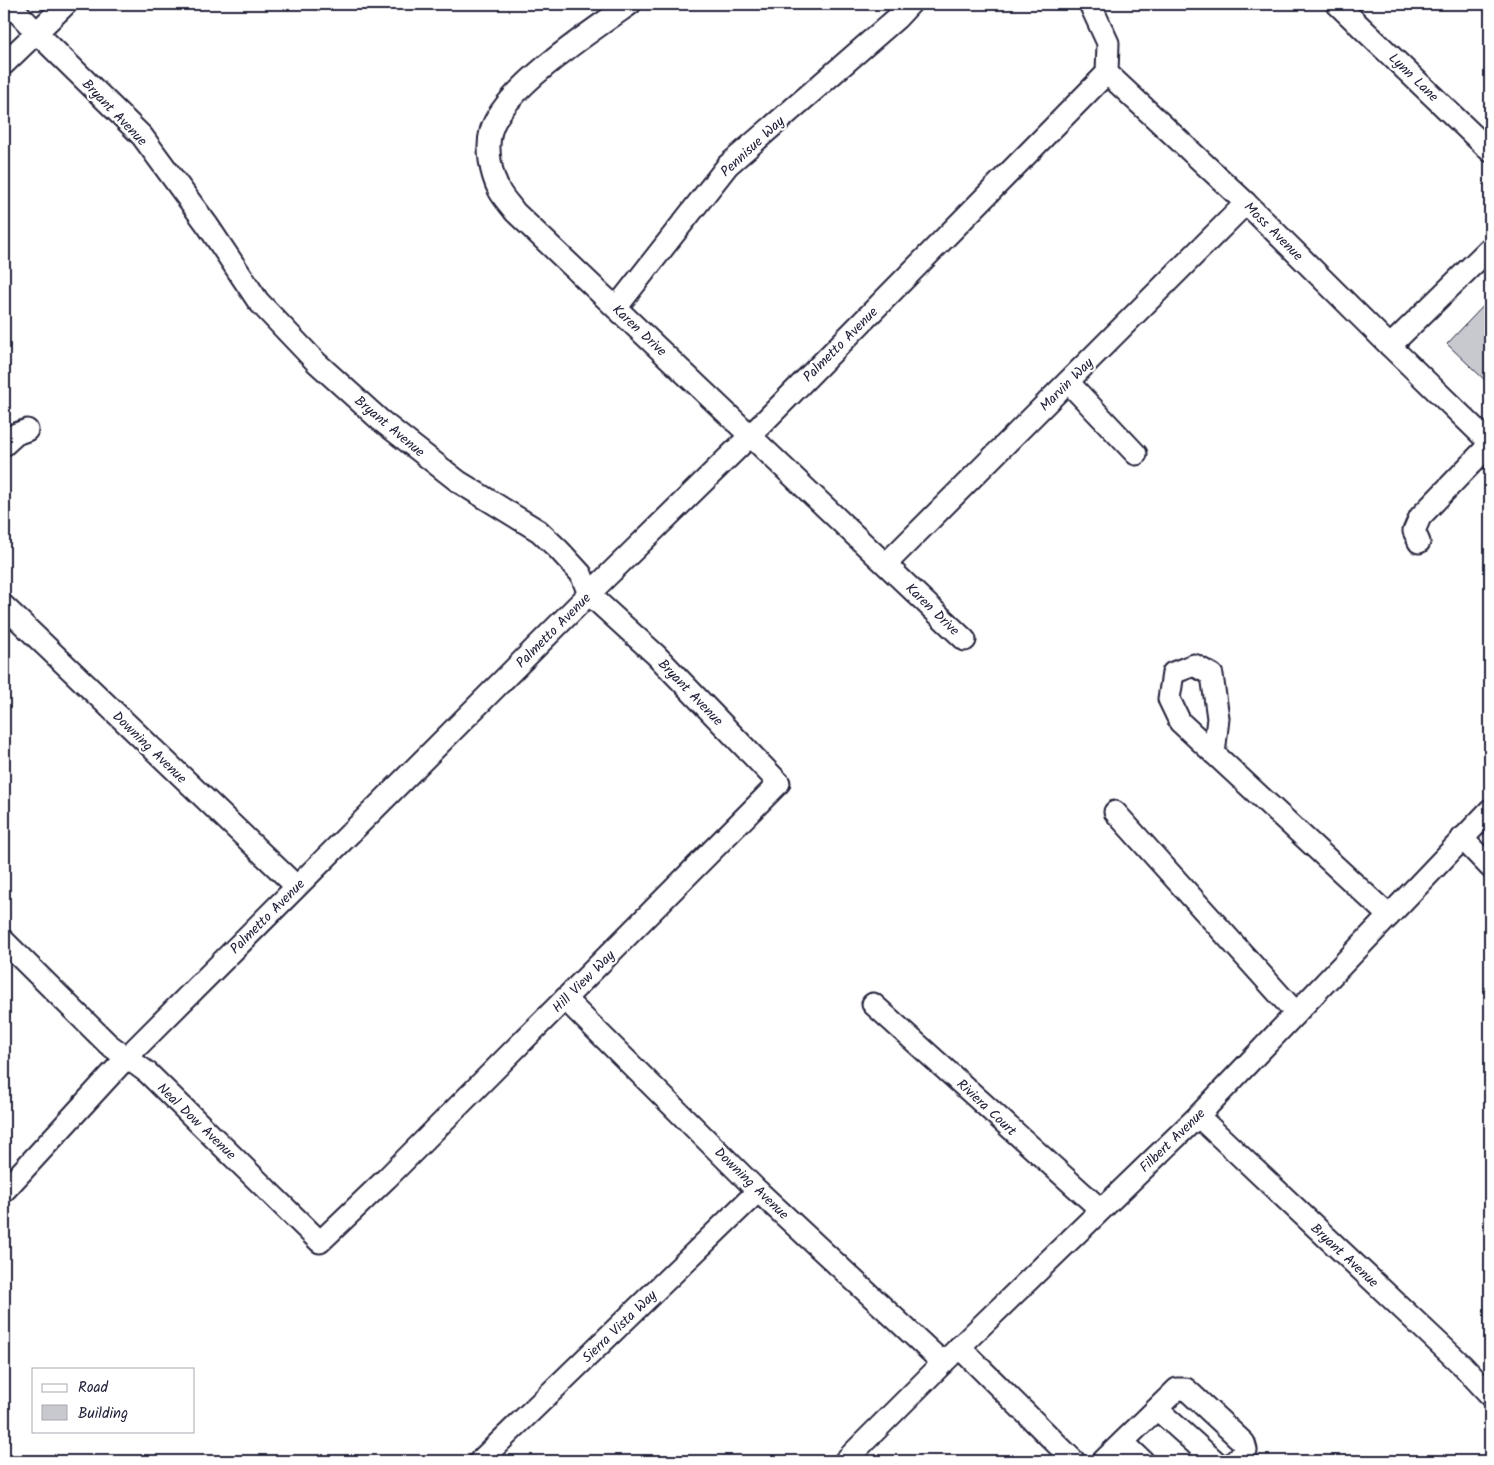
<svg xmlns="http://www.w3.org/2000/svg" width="1494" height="1465" font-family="Kalam,sans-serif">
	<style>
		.building { fill: #c8c8cf; stroke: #22223b }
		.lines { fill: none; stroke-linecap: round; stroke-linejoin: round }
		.minor-casing { stroke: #22223b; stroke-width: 25 }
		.minor { stroke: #fff; stroke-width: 21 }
		.labels { text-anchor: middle; stroke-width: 4.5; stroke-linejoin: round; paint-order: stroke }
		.street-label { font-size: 14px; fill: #22223b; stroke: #fff }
	</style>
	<rect width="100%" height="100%" fill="#fff"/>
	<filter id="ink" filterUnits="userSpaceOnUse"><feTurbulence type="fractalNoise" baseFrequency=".02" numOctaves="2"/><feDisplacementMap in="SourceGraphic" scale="10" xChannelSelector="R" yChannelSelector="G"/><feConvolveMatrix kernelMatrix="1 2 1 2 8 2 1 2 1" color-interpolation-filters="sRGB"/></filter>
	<g filter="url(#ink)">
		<path class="building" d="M1490,299V385L1447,344Z"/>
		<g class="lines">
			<defs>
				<g id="minor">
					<path d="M630,4C594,29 503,89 491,131C486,149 491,174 499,190C503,198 510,205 515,212L965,640"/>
					<path d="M1090,4L1108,43L1107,73L1246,203L1390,346L1490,443"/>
					<path d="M1337,4L1490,151"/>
					<path d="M4,64L66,4"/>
					<path d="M616,308L728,165L897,18L910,4"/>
					<path d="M1390,346L1490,248"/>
					<path d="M1068,382L1136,454"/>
					<path d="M4,445L16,434L27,430"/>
					<path d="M1419,542L1414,531L1420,517L1490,444"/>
					<path d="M886,564L1246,203"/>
					<path d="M4,606L296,886"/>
					<path d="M1214,754L1218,718L1212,675L1194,665L1173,673L1169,699L1180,722L1389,916"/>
					<path d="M1115,812L1296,1013"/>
					<path d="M1462,838L1490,867"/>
					<path d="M4,941L108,1044L148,1073L320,1242L387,1178L779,783L656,655L589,594L581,574L559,550L539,531L459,482L380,420L316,362L258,301L208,226L142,136L37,33L19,14L11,4"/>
					<path d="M565,999L758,1191L943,1363"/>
					<path d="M873,1004L1100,1209"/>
					<path d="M1198,1116L1462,1365L1490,1395"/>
					<path d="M4,1191L127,1057L589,594L751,435L1107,73"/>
					<path d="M959,1347L1074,1461"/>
					<path d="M1157,1409L1215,1461"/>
					<path d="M1123,1442L1143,1461"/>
					<path d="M480,1461L758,1191"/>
					<path d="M845,1461L943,1363L1198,1116L1490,810"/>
					<path d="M1103,1461L1177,1389H1186L1244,1443L1246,1450L1235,1461"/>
				</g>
			</defs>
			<use href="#minor" class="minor-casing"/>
			<use href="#minor" class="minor"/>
		</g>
	</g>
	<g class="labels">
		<g class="street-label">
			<text transform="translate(1414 77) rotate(44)" y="5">Lynn Lane</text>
			<text transform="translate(115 112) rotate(46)" y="5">Bryant Avenue</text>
			<text transform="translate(752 146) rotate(-43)" y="5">Pennisue Way</text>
			<text transform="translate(1274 231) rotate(45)" y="5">Moss Avenue</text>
			<text transform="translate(640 330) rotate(43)" y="5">Karen Drive</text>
			<text transform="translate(840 344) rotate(-45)" y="5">Palmetto Avenue</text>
			<text transform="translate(1066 384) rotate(-45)" y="5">Marvin Way</text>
			<text transform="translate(390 426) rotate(40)" y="5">Bryant Avenue</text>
			<text transform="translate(933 609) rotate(44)" y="5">Karen Drive</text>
			<text transform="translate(553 630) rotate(-45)" y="5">Palmetto Avenue</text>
			<text transform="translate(691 692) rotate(46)" y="5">Bryant Avenue</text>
			<text transform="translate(150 747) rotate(44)" y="5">Downing Avenue</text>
			<text transform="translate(267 916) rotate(-45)" y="5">Palmetto Avenue</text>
			<text transform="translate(583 981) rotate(-45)" y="5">Hill View Way</text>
			<text transform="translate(987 1107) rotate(43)" y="5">Riviera Court</text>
			<text transform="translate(197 1121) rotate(44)" y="5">Neal Dow Avenue</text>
			<text transform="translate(1172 1140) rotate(-44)" y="5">Filbert Avenue</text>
			<text transform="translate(752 1183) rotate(44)" y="5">Downing Avenue</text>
			<text transform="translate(1345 1255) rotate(43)" y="5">Bryant Avenue</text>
			<text transform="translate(619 1326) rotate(-44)" y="5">Sierra Vista Way</text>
		</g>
	</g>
	<rect width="1494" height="1465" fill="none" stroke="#fff" stroke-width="20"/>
	<rect x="10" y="10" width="1474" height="1445" fill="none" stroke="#22223b" stroke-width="2" filter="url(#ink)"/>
	<rect x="32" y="1368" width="162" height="65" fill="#ffffff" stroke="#a7a7b1"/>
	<rect x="42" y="1384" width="25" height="8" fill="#ffffff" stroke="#a7a7b1"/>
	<text x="78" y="1392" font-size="15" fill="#22223b">Road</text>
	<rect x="42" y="1405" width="25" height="15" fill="#c8c8cf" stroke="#a7a7b1"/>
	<text x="78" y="1418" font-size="15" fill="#22223b">Building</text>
</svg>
